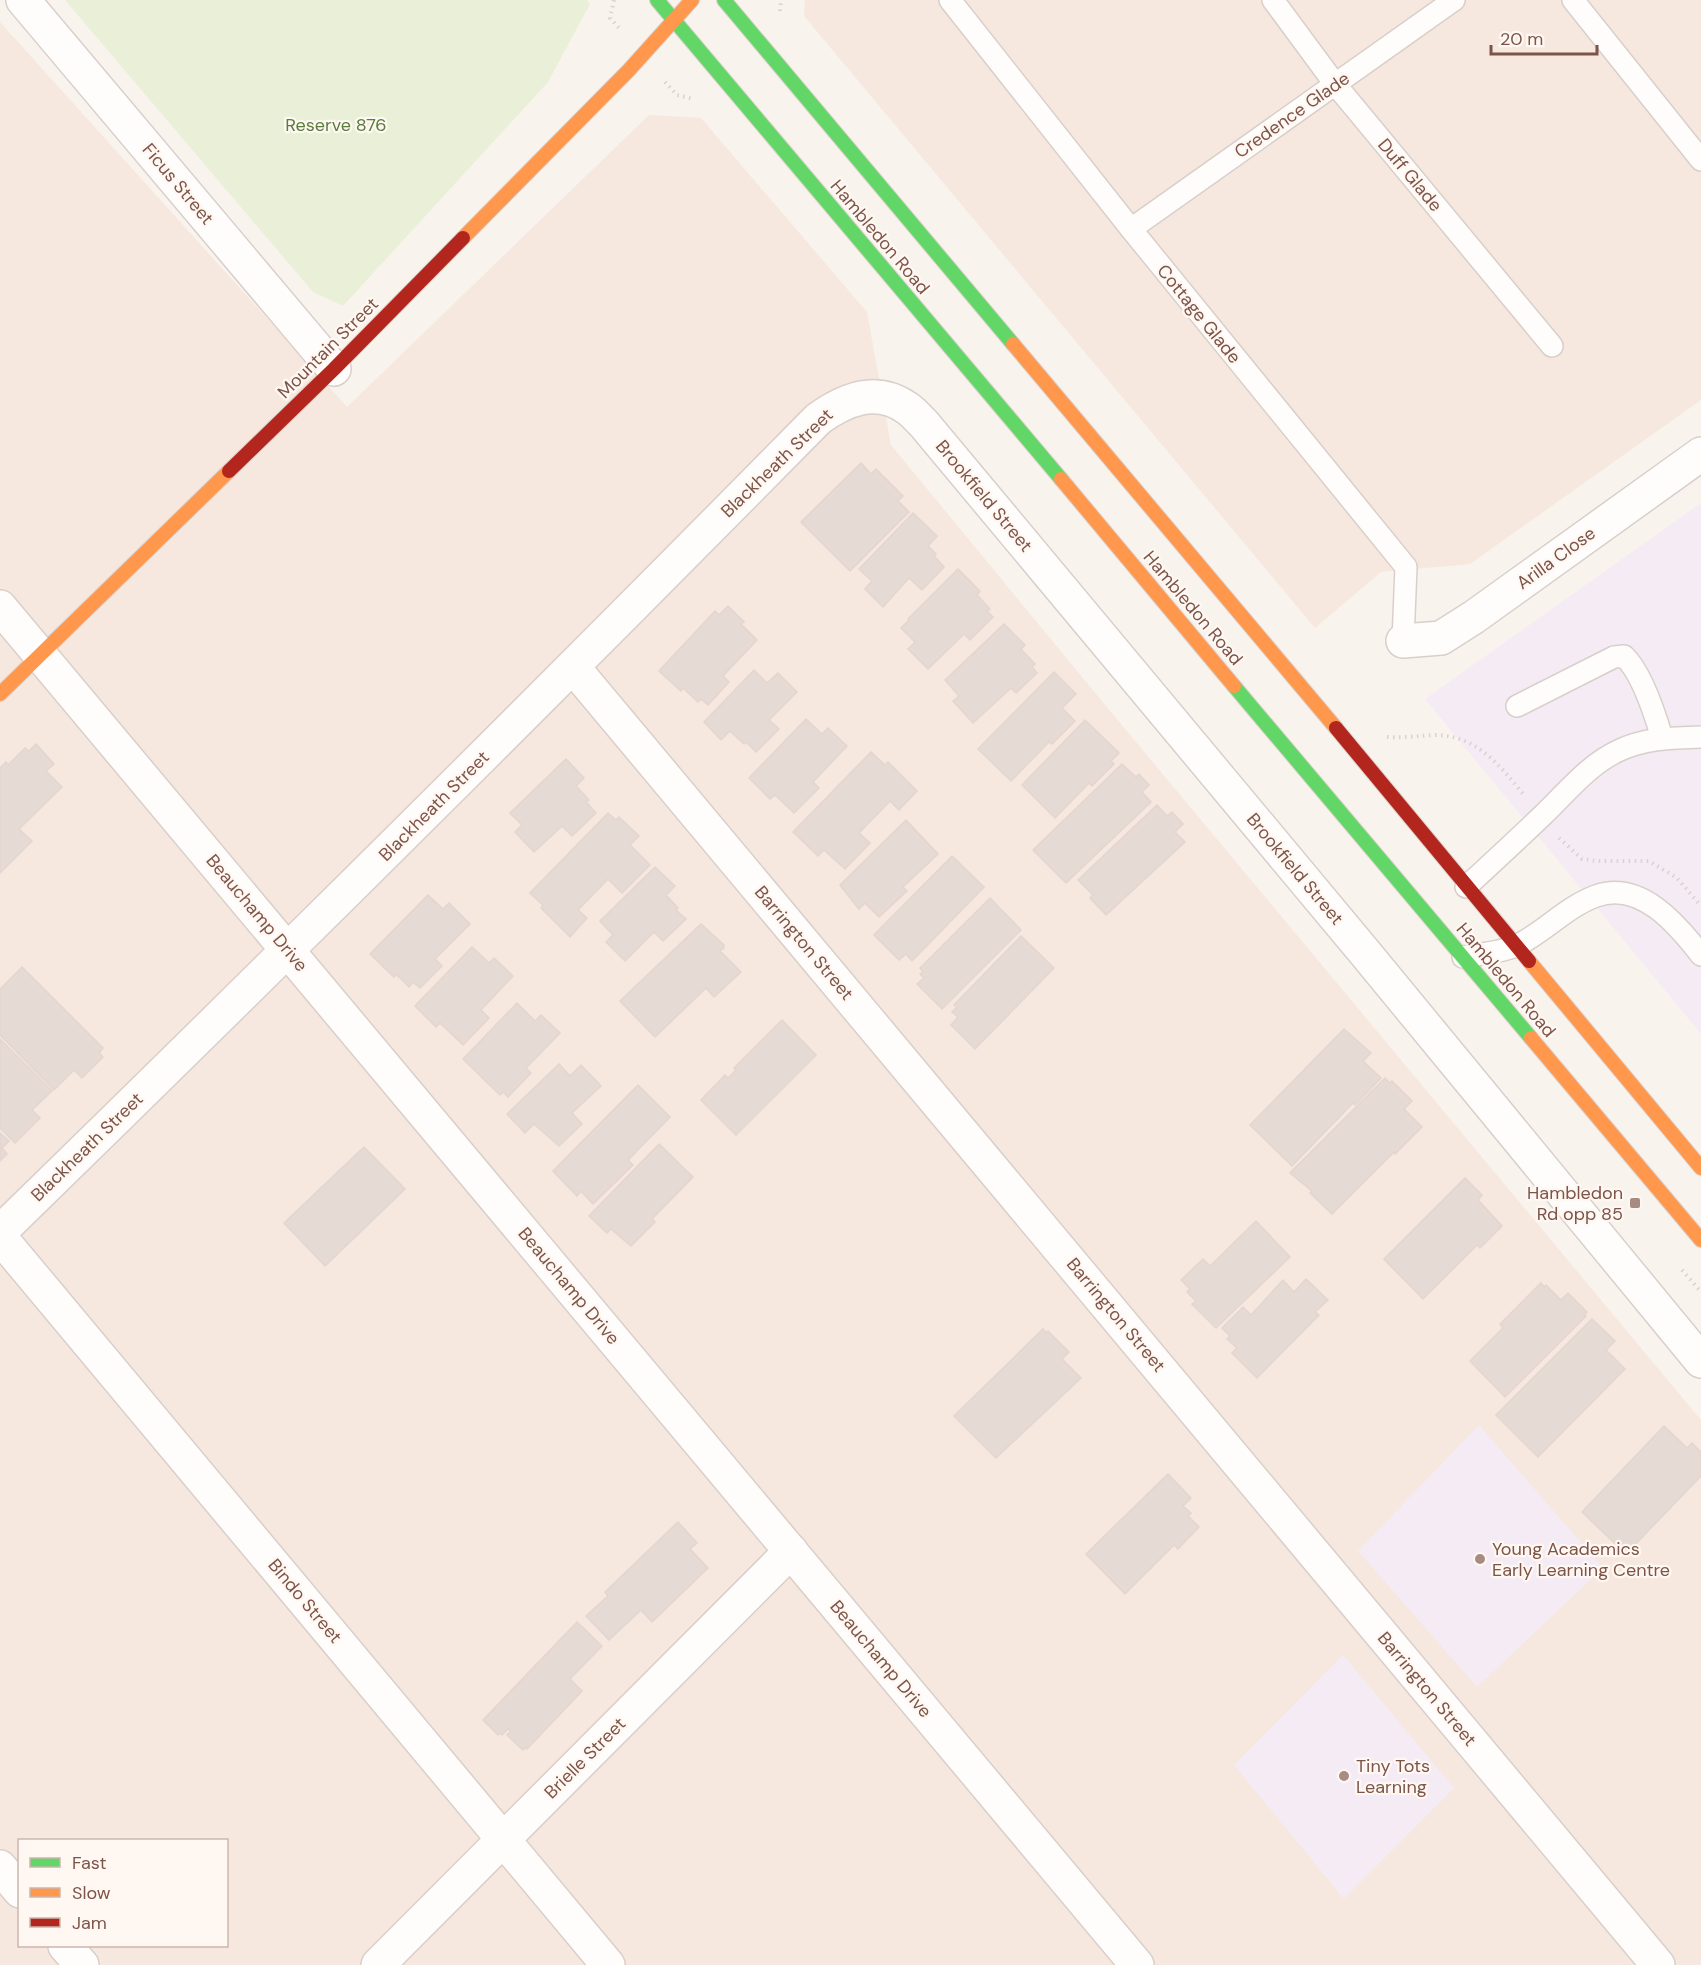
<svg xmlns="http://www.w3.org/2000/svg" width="1701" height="1965" font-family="'DM Sans',sans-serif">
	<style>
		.residential { fill: #f6e8de; fill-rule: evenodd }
		.education { fill: #f4ebf5 }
		.green { fill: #e9f0d7 }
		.building { fill: #e6dad5; stroke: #e3d5cf; stroke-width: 1.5 }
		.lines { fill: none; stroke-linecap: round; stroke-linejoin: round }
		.lane-casing { stroke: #d9cfca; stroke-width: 24 }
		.street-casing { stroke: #d9cfca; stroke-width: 36 }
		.fast-casing { stroke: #dbd0cb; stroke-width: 16 }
		.slow-casing { stroke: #dbd0cb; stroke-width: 16 }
		.jam-casing { stroke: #dbd0cb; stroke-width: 16 }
		.path { stroke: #dcd1ce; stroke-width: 4; stroke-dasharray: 1.5 4.5; stroke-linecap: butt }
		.lane { stroke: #fefdfc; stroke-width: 21 }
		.street { stroke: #fefdfc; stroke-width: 33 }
		.fast { stroke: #63d668; stroke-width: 14 }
		.slow { stroke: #ff974d; stroke-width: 14 }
		.jam { stroke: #b3261e; stroke-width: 14 }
		.poi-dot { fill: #a88c83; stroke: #fff8f2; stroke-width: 2 }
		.labels { text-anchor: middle; stroke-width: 4.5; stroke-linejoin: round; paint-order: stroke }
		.street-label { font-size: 18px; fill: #7d5449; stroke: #fff8f2 }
		.park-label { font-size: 18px; fill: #587d3c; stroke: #fff8f2 }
		.poi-label { font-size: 18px; fill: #7d5449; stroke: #fff8f2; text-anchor: start }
	</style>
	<rect width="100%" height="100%" fill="#f9f3ee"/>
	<g class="residential">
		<path d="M805,0H1701V400L1470,564L1381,572L1315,628L804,16Z"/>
		<path d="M0,22L347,407L649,115L701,118L867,312L891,445L1101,700L1701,1420V1965H0ZM20,1840H226V1946H20Z"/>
	</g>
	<g class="education">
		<path d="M1701,503V1034L1425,699Z"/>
		<path d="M1479,1425L1603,1568L1477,1687L1358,1551Z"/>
		<path d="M1343,1655L1454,1788L1344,1899L1234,1765Z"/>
	</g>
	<path class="green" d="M65,0H587L590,4L548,82L343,306L313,292Z"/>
	<g class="building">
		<path d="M861,463L871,474L876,469L903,496L898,501L909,512L850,571L801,522Z"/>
		<path d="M913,513L937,536L928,546L936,554L934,556L944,567L922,590L909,578L883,607L865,589L872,581L859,569Z"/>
		<path d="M958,569L980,591L977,595L990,609L987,611L993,617L970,640L964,634L928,669L908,649L915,642L901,628L909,620L908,619Z"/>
		<path d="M728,606L744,622L741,624L757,640L723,676L729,682L708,705L701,699L698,702L683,688L681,691L659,671L715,611L719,615Z"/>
		<path d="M1004,624L1025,645L1021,649L1035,664L1032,667L1037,673L1016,693L1011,688L973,723L953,701L959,696L945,680Z"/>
		<path d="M754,670L767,683L778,673L797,692L769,720L779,729L756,752L746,742L744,744L730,731L721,740L704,722Z"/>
		<path d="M1054,672L1076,694L1062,708L1075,721L1052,744L1049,742L1011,781L978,749Z"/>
		<path d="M806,719L822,734L828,728L847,746L813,782L819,788L794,813L775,795L770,799L749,778Z"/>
		<path d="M1085,720L1119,753L1111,761L1114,764L1092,786L1089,783L1055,818L1022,785Z"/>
		<path d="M36,744L54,764L46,771L62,787L19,829L32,841L0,873V768L6,762L8,765L25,748L29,751Z"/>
		<path d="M871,752L885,765L888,762L917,791L899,810L890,801L859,833L870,843L845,869L824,850L818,856L793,832Z"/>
		<path d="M566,759L584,778L576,786L589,800L586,802L596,813L572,836L562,826L534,852L515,832L522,825L510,813Z"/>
		<path d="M1122,764L1136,777L1139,774L1149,785L1142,792L1151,802L1066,883L1033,850Z"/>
		<path d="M1157,805L1167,816L1172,812L1183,824L1175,832L1185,842L1106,915L1090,898L1093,895L1078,880Z"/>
		<path d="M608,813L616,820L619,817L639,836L630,845L650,865L622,893L608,879L578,910L587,918L570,937L541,908L543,905L530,893Z"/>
		<path d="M906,820L938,854L903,887L907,891L879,917L865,903L859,909L840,885Z"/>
		<path d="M952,856L984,887L912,961L906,954L899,960L874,935Z"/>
		<path d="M655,867L675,886L666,895L678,908L676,910L686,919L663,941L654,932L625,961L606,942L613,935L600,921Z"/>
		<path d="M428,895L443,909L449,903L470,924L435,959L442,966L420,988L413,982L409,987L396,974L394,977L370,954Z"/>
		<path d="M990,898L1021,930L942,1009L917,984L924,978L920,974L923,972L920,968Z"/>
		<path d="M701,924L724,945L723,946L724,948L720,951L741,972L714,997L706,988L655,1037L620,1001Z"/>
		<path d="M1021,936L1054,968L975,1049L951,1025L958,1017L952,1012L957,1007L954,1005Z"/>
		<path d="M472,947L489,963L494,958L513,976L481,1010L489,1018L463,1045L440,1023L436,1027L415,1006Z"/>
		<path d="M22,967L103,1048L99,1053L103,1057L82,1078L74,1070L54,1090L0,1035V989Z"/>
		<path d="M517,1003L535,1021L541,1015L560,1033L526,1068L531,1073L508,1097L503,1092L500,1095L463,1059Z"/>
		<path d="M782,1020L816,1055L736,1135L701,1100L725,1075L728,1078L736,1070L734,1068Z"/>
		<path d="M1344,1029L1371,1053L1363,1061L1381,1078L1355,1105L1353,1103L1292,1166L1250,1125Z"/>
		<path d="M0,1039L52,1091L32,1110L40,1118L15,1143L0,1128Z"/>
		<path d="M559,1064L570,1076L581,1065L601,1086L572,1113L582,1124L559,1146L534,1124L525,1133L507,1114Z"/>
		<path d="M1385,1078L1390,1083L1392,1081L1412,1101L1404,1109L1422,1127L1395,1154L1394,1152L1332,1214L1310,1193L1312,1191L1290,1173Z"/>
		<path d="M638,1085L670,1117L628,1160L633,1165L593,1204L581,1191L577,1196L553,1171Z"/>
		<path d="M0,1133L9,1141L2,1148L7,1154L0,1161Z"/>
		<path d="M659,1144L693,1177L652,1219L655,1222L631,1246L611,1229L607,1233L589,1216Z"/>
		<path d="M364,1147L405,1189L325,1266L284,1223Z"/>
		<path d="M1465,1178L1482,1195L1478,1200L1502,1226L1480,1248L1477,1245L1423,1299L1384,1259Z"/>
		<path d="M1256,1221L1290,1257L1216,1328L1192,1304L1196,1301L1187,1292L1190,1289L1181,1280L1203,1259L1210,1266Z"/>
		<path d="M1306,1279L1328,1300L1315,1312L1319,1315L1257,1378L1232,1353L1237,1348L1227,1339L1230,1336L1222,1328L1243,1307L1251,1315L1283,1280L1294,1292Z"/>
		<path d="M1541,1283L1544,1287L1546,1285L1561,1300L1568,1293L1587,1312L1584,1315L1586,1316L1505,1397L1470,1361L1503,1328L1500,1324Z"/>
		<path d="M1592,1319L1615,1341L1606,1350L1625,1369L1538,1457L1496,1415Z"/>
		<path d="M1043,1329L1046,1333L1048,1331L1069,1352L1062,1359L1081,1378L996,1458L954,1416Z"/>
		<path d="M1664,1426L1687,1448L1692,1443L1701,1452V1476L1626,1554L1582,1512Z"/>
		<path d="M1168,1474L1191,1498L1183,1506L1191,1513L1188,1516L1199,1527L1178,1549L1174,1545L1125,1594L1086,1554Z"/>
		<path d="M678,1522L697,1543L690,1549L708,1568L652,1622L641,1610L609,1640L586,1616L608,1596L605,1592Z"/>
		<path d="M577,1622L602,1646L570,1679L582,1691L527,1749L526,1747L523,1750L507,1735L511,1731L508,1729L502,1735L500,1733L498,1735L483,1720Z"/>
	</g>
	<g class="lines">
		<defs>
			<g id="lane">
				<path d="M950,0L1131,229L1406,567L1403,641"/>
				<path d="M1273,0L1335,84L1552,346"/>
				<path d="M1573,0L1701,160"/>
				<path d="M1131,229L1454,0"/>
				<path d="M1517,706L1614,657L1624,656C1642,673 1655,714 1662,738"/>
				<path d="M1466,887C1492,863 1518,839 1543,815C1568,791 1589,764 1620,750C1646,738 1673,738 1701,737"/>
				<path d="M1463,957C1479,954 1504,952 1518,945C1544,932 1568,906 1596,896C1640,880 1677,924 1701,955"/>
			</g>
			<g id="street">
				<path d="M23,0L334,369"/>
				<path d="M0,607L1137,1965"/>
				<path d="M1403,641L1441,638L1474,617L1701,454"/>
				<path d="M573,667L1658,1965"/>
				<path d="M0,1232C275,964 548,693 818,419C844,400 876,386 907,408C913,412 919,419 924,424L1366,954L1701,1361"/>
				<path d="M0,1237L608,1965"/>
				<path d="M0,1867L20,1891"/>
				<path d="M65,1946L82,1965"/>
				<path d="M378,1965L791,1551"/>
			</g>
			<g id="fast">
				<path d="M657,0L1061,479"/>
				<path d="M724,0L1013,344"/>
				<path d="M1234,686L1531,1038"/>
			</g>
			<g id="slow">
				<path d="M463,238L629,70L692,0"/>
				<path d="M1013,344L1336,728"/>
				<path d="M1061,479L1234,686"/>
				<path d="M0,694L229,471"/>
				<path d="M1529,961L1701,1168"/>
				<path d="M1531,1038L1701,1240"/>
			</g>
			<g id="jam">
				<path d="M229,471L334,369L463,238"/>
				<path d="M1336,728L1529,961"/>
			</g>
		</defs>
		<use href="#lane" class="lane-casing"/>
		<use href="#street" class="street-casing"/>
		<use href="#fast" class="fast-casing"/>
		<use href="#slow" class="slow-casing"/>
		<use href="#jam" class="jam-casing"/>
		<g class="path">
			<path d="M614,0L610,18L619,28"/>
			<path d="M780,11L781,0"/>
			<path d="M665,82L677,95L693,99"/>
			<path d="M1387,737C1403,738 1418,736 1434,735C1477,735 1499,765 1524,795"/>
			<path d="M1559,838L1582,859L1597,861H1649L1677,878L1701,906"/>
			<path d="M1682,1270L1701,1292"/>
		</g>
		<use href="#lane" class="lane"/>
		<use href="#street" class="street"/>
		<use href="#fast" class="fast"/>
		<use href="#slow" class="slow"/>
		<use href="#jam" class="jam"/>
	</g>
	<g class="poi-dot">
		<rect x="1629" y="1197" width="12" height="12" rx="3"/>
		<circle cx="1480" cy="1559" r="6"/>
		<circle cx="1344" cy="1776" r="6"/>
	</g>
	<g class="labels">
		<g class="street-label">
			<text transform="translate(1292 115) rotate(-35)" y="6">Credence Glade</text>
			<text transform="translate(1410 175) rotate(50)" y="6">Duff Glade</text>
			<text transform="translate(178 184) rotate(50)" y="6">Ficus Street</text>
			<text transform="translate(880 237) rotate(50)" y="6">Hambledon Road</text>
			<text transform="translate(1199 314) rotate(51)" y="6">Cottage Glade</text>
			<text transform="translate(328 348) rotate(-45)" y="6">Mountain Street</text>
			<text transform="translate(777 463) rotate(-44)" y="6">Blackheath Street</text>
			<text transform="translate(984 496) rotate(50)" y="6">Brookfield Street</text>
			<text transform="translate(1556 558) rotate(-36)" y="6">Arilla Close</text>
			<text transform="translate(1193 608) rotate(50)" y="6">Hambledon Road</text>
			<text transform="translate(434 806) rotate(-45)" y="6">Blackheath Street</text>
			<text transform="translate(1295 869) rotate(50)" y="6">Brookfield Street</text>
			<text transform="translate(257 913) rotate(50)" y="6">Beauchamp Drive</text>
			<text transform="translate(804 943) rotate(50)" y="6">Barrington Street</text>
			<text transform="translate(1506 980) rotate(50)" y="6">Hambledon Road</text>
			<text transform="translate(87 1147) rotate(-44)" y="6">Blackheath Street</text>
			<text transform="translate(569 1286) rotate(50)" y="6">Beauchamp Drive</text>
			<text transform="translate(1116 1315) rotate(50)" y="6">Barrington Street</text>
			<text transform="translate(305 1601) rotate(50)" y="6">Bindo Street</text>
			<text transform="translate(881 1659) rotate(50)" y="6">Beauchamp Drive</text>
			<text transform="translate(1427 1689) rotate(50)" y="6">Barrington Street</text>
			<text transform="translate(585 1758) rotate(-45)" y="6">Brielle Street</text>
		</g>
		<g class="park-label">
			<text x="336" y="131">Reserve 876</text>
		</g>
		<g class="poi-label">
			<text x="1623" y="1199" text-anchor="end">Hambledon<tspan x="1623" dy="21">Rd opp 85</tspan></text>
			<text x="1492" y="1555">Young Academics<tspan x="1492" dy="21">Early Learning Centre</tspan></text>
			<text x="1356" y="1772">Tiny Tots<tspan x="1356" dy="21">Learning</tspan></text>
		</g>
	</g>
	<rect x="18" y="1839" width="210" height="108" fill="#fff8f2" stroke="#cbb6ae" stroke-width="1.5"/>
	<rect x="30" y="1858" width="30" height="9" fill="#63d668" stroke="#cbb6ae" stroke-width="1.5"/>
	<text x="72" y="1869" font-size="18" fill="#7d5449">Fast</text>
	<rect x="30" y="1888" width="30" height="9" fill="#ff974d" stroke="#cbb6ae" stroke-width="1.5"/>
	<text x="72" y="1899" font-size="18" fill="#7d5449">Slow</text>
	<rect x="30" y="1918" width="30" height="9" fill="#b3261e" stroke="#cbb6ae" stroke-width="1.5"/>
	<text x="72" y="1929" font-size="18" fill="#7d5449">Jam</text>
	<path d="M1491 45v9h106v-9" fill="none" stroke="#7d5449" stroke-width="3"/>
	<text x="1500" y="45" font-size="18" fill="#7d5449" stroke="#fff8f2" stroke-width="4.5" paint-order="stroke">20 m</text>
</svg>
